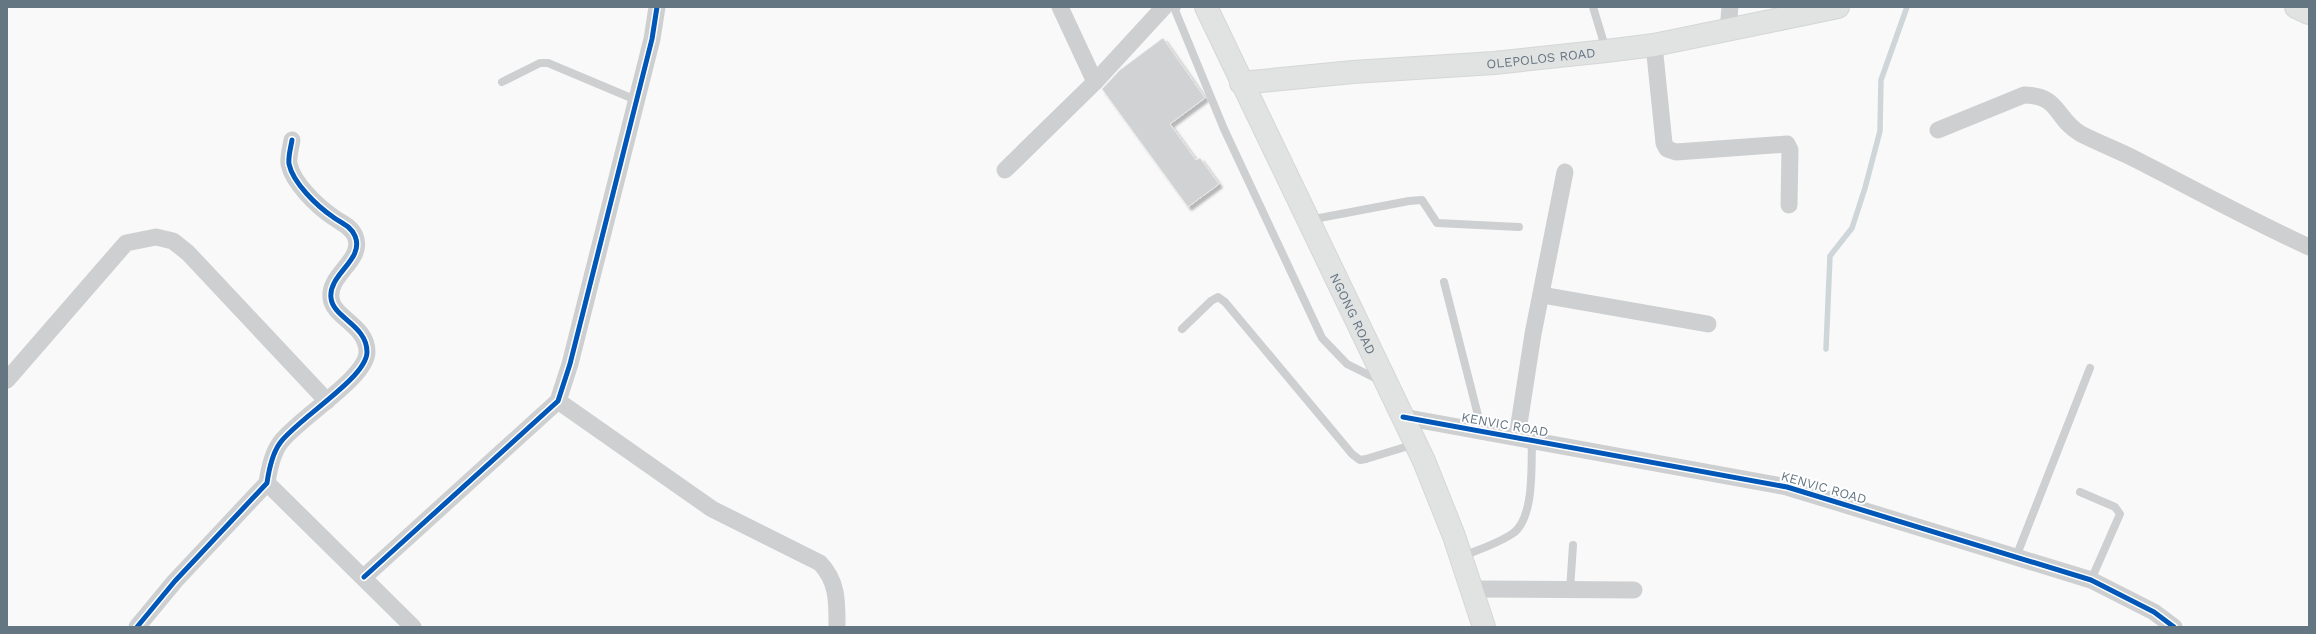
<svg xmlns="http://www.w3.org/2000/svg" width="2316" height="634" font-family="'Work Sans',sans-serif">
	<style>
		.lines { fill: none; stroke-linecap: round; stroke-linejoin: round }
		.stream { stroke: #ced6d9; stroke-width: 5.5 }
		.building { fill: #d0d2d3; stroke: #e8e8e8; filter: url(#shadow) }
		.secondary-casing { stroke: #d5d6d7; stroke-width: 24 }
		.lane { stroke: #cecfd0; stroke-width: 8 }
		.street { stroke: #cecfd0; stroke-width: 17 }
		.secondary { stroke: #e1e2e2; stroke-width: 22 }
		.cycleway-casing { stroke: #fff; stroke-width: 8 }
		.cycleway { stroke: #0057b8; stroke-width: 5 }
		.labels { text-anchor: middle; stroke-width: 4; stroke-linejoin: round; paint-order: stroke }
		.street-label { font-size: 13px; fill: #657683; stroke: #fff }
	</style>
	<defs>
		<filter id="shadow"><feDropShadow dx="3.5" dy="3.5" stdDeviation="1" flood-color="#0004"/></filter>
	</defs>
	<rect width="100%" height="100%" fill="#f9f9f9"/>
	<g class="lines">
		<path class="stream" d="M1826,349L1830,256L1852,228L1865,188L1880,131L1881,80L1907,7"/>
	</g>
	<path class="building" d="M1163,38L1205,98L1170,124L1196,160L1200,158L1219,184L1188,207L1102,89L1120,70Z"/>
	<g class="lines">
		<defs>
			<g id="secondary">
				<path id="s1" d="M1206,7L1424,461L1454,536L1484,627"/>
				<path d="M2296,7L2309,13"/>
				<path id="s2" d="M1241,83L1353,72L1494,63L1606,51L1654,45L1838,7"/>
			</g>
		</defs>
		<use href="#secondary" class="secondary-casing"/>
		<g class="lane">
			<path d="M1177,7L1175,10L1224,129L1322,338L1347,364L1381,381"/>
			<path d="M1593,7L1606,50"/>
			<path d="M502,82L540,63H548L636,100"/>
			<path d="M1309,220L1409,201L1422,200L1437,223L1519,227"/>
			<path d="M1444,282L1482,431"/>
			<path d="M1182,329L1211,301L1218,297L1225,302L1352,454L1360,460L1366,459L1415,444"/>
			<path d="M2080,492L2115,507L2120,514L2091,580"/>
			<path d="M1461,557C1477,550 1497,544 1512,534C1535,519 1531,465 1532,440"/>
			<path d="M2016,557L2090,368"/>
			<path d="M1570,590L1573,545"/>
		</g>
		<g class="street">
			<path d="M1060,7L1095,82"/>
			<path d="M1728,30L1730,7"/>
			<path d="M1654,45L1664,143L1667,149L1676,152L1787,144L1790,150L1789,205"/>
			<path d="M1938,130L2024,95C2060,95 2055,119 2081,134C2097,142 2114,149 2131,157C2190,187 2248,219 2309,247"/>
			<path d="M1005,170L1095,82L1164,7"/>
			<path d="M1542,295L1708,324"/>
			<path d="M7,380L126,243L156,237L173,241L188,253L327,401"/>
			<path d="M558,401L712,509L820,563C838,582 837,602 837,627"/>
			<path d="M1403,417L1787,487L2091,580L2154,612L2174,627"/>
			<path d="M1517,437L1533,334L1565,172"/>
			<path d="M267,483L413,627"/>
			<path d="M364,577L558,401L570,364L652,39L657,7"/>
			<path d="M1472,589L1634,590"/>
			<path d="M137,627L175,581L267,483C269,469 272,454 280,443C297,419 367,378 367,352C367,325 333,318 331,298C328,274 365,260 355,236C351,226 341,223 333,217C317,206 293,183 289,164C288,156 291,147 292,140"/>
		</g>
		<use href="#secondary" class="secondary"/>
		<defs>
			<g id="cycleway">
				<path d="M1403,417L1787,487L2091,580L2154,612L2174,627"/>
				<path d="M364,577L558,401L570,364L652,39L657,7"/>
				<path d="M137,627L175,581L267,483C269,469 272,454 280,443C297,419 367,378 367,352C367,325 333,318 331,298C328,274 365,260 355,236C351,226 341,223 333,217C317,206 293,183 289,164C288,156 291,147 292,140"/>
			</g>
		</defs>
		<use href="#cycleway" class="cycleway-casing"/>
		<use href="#cycleway" class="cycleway"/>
	</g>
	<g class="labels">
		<g class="street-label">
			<text dy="5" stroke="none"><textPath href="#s2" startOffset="301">OLEPOLOS ROAD</textPath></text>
			<text dy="5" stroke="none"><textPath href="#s1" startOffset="340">NGONG ROAD</textPath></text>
			<text transform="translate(1505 424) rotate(10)" y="5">KENVIC ROAD</text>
			<text transform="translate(1824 487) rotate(16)" y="5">KENVIC ROAD</text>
		</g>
	</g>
	<rect width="2316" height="634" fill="none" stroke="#657683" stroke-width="16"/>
</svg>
